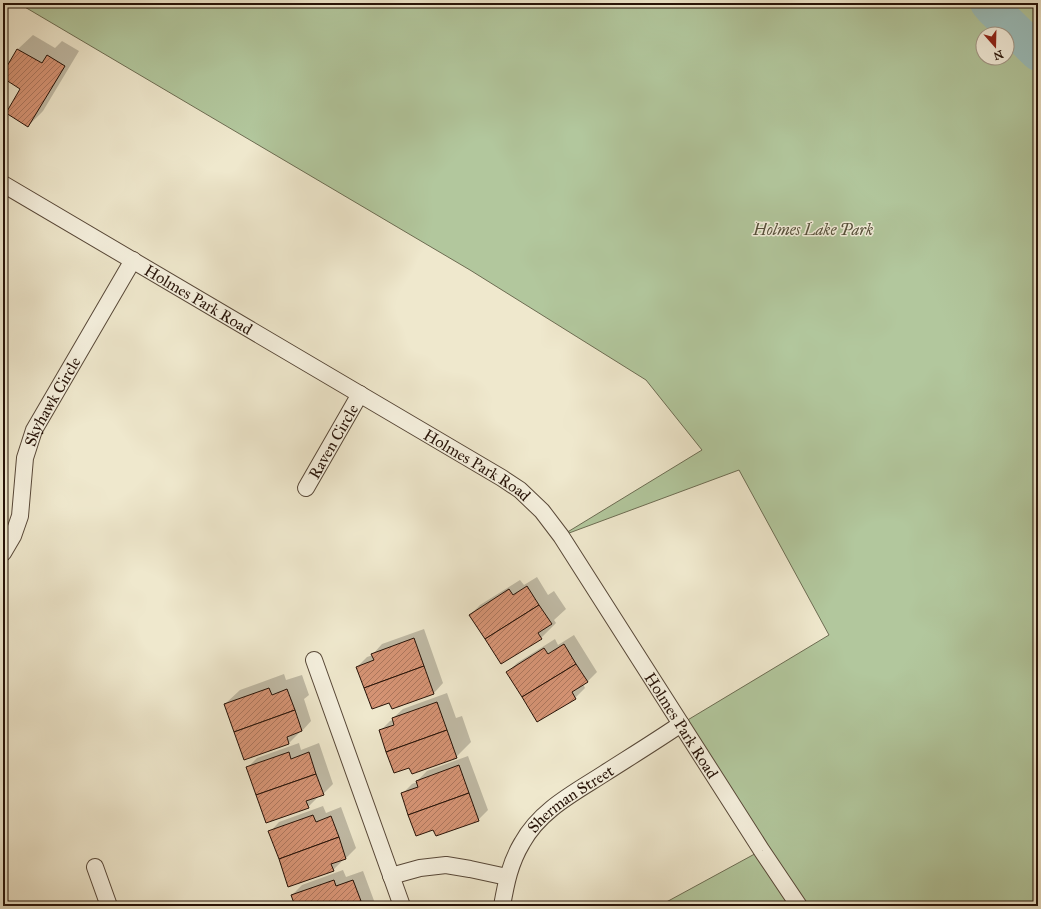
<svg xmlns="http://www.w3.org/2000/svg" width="1041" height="909" font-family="'IM FELL Great Primer',serif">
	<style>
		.green { fill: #b2c79d; stroke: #6c6c52; fill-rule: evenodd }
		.shadow { fill: #0003 }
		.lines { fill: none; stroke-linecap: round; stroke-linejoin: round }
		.river { stroke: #9bbfbd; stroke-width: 36 }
		.building { fill: url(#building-hatch); stroke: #261207 }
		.street-casing { stroke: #584838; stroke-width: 18 }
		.street { stroke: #f5f0de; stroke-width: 16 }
		.labels { text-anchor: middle; stroke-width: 3; stroke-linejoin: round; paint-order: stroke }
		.park-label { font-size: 16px; font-style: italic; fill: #57513c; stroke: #f5f0de }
		.street-label { font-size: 16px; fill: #261207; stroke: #f5f0de }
	</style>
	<defs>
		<pattern id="building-hatch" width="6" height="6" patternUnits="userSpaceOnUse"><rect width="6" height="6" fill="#d69475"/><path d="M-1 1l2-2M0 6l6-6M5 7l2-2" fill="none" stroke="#ad775e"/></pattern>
	</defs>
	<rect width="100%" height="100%" fill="#efe8cd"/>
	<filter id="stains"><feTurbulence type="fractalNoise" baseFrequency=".005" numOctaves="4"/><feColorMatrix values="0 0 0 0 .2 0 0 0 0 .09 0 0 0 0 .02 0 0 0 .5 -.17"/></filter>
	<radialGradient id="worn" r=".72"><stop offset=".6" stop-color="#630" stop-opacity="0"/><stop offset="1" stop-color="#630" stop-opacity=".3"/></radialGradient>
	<path class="green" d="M18,3H1038V906H659L762,850L681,724L829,635L739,470L561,536L702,450L646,380L470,270ZM983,34H1007V58H983Z"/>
	<g class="shadow">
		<path d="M33,35L55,48L62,41L79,51L43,111L28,126L22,88L3,77V75L18,49Z"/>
		<path d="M537,577L548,595L554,591L566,609L554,620L556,623L541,638L470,615L480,605L520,580L524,585Z"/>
		<path d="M424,629L443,683L434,693L390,702L357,667L367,657L373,655V654L382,644Z"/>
		<path d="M574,635L597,672L587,682L583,684L585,688L575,698L538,721L507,673L517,663L555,639L558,645Z"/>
		<path d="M284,674L286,680L302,675L309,695L304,699L311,721L302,731L298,732L299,733L289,743L245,758L225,704L240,690Z"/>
		<path d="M447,693L456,718L462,716L471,742L456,757L410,766L380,731L390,721L393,720V718L403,709Z"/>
		<path d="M299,743L301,750L319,743L333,784L323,794L318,796V797L308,807L247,768L257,758Z"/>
		<path d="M468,756L488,810L478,820L434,829L402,794L412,784L417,782V781L427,771Z"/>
		<path d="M323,806L326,813L341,807L356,848L346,858L342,859L343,860L333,870L270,832L279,822Z"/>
		<path d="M343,870L346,877L363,871L376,906H296L292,895L302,885Z"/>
	</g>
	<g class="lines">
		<path class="river" d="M988,3L994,10L1038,53"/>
	</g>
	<g class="building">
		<path d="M17,49L42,63L47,55L65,66L28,127L6,113L20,89L3,78V73Z"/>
		<path d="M527,586L539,605L485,639L469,615L509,589L513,595Z"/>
		<path d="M539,605L552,624L538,633L542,639L501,664L485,639Z"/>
		<path d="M414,638L424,666L364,688L356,667L374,660L371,654Z"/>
		<path d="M564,644L576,664L522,697L506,672L544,648L548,654Z"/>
		<path d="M576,664L588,682L572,692L576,699L537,722L522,697Z"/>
		<path d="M424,666L434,694L392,709L389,703L372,709L364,688Z"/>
		<path d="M269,688L272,695L287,689L295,710L234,732L224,704Z"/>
		<path d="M437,702L447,730L386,752L379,730L394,725L392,718Z"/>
		<path d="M295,710L302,731L287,737L289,744L244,760L234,732Z"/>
		<path d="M447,730L457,758L412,774L409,768L394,773L386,752Z"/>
		<path d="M289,752L291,759L309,752L316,774L256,795L246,767Z"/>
		<path d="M459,765L469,793L408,815L401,793L418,787L416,781Z"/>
		<path d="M316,774L324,795L306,801L309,808L266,823L256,795Z"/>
		<path d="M469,793L479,821L436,836L433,830L416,836L408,815Z"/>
		<path d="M313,815L316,822L331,816L339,837L279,859L268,831Z"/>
		<path d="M339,837L346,859L331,864L334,871L288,887L279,859Z"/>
		<path d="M334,880L336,886L353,880L361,901L348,906H295L291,895Z"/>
	</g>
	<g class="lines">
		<defs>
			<g id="street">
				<path id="s1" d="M3,184L502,478L520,490L542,511L561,536L762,851L799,906"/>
				<path id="s2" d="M306,488L360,394"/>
				<path id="s3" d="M3,553L13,536L20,516L25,458L34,430L133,260"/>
				<path d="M314,660L402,906"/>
				<path d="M95,867L109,906"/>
				<path d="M391,876L420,868L446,865L470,869L507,877"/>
				<path id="s4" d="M502,906C506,883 510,863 522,843C540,810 574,793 605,773C630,757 656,741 681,724"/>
			</g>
		</defs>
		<use href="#street" class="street-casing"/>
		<use href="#street" class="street"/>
	</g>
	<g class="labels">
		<g class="park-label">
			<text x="813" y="235">Holmes Lake Park</text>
		</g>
		<g class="street-label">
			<text dy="6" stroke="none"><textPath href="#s1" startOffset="227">Holmes Park Road</textPath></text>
			<text dy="6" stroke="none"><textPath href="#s3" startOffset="162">Skyhawk Circle</textPath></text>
			<text dy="6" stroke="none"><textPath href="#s2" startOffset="54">Raven Circle</textPath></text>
			<text dy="6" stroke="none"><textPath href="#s1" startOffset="551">Holmes Park Road</textPath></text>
			<text dy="6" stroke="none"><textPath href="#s1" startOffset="887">Holmes Park Road</textPath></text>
			<text dy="6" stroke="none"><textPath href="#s4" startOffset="133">Sherman Street</textPath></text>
		</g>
	</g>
	<rect width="1041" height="909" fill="none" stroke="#efe8cd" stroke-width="16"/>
	<rect x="4" y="4" width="1033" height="901" fill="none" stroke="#261207" stroke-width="2"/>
	<rect x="8" y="8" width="1025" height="893" fill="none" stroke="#261207"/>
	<g transform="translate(995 46) rotate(160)"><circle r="19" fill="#f5f0de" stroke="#a29788"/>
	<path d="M0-3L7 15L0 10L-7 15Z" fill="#8f2418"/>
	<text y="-6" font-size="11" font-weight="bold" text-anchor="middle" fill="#261207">N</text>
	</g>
	<rect width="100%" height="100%" filter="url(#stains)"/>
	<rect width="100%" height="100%" fill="url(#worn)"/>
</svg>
